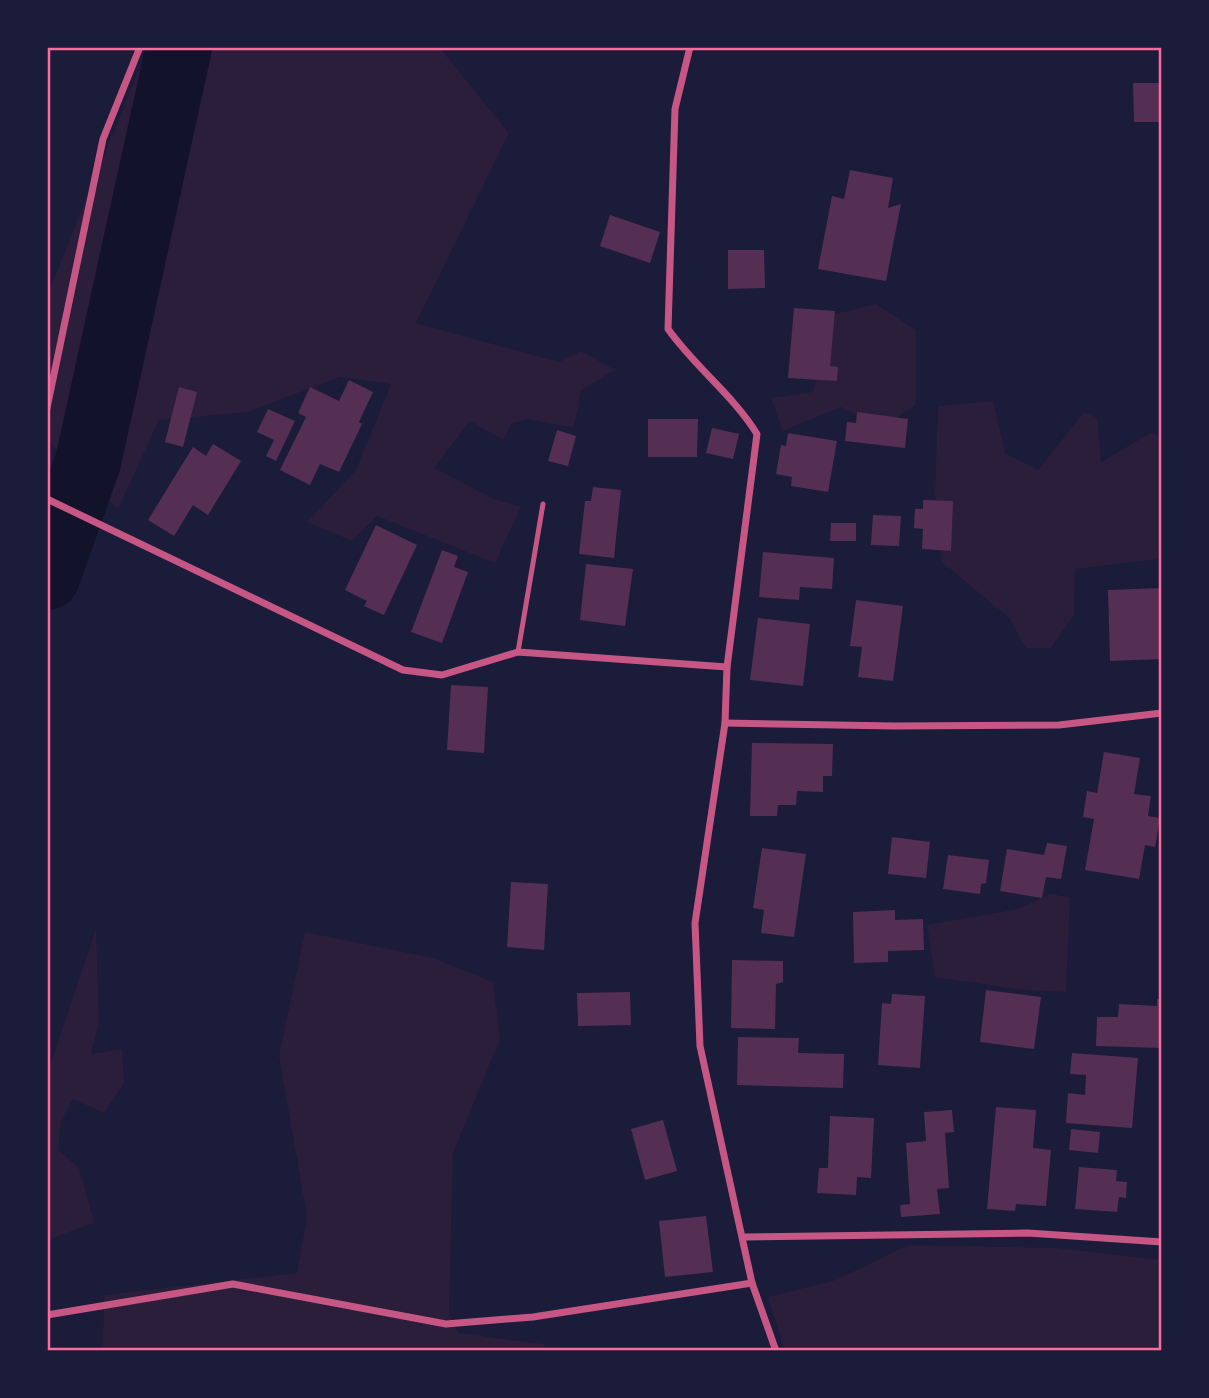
<svg xmlns="http://www.w3.org/2000/svg" width="1209" height="1398" font-family="'Open Sans',sans-serif">
	<style>
		.green { fill: #2a1e3b }
		.lines { fill: none; stroke-linecap: round; stroke-linejoin: round }
		.river { stroke: #12122b; stroke-width: 66 }
		.building { fill: #542f53 }
		.service { stroke: #c65784; stroke-width: 5 }
		.minor { stroke: #c65784; stroke-width: 7 }
		.neatline { fill: none; stroke: #ff6b9d; stroke-width: 2.5 }
	</style>
	<rect width="100%" height="100%" fill="#1b1b3a"/>
	<g class="green">
		<path d="M148,47H439L509,133L416,323L559,362L581,351L615,370L581,390L574,428L527,419L511,424L503,440L470,421L434,468L494,499L521,507L495,563L377,516L352,541L307,522L356,470L391,384L340,377L248,412L159,420L118,509L47,440V296Z"/>
		<path d="M876,304L916,330V404L882,428L841,407L783,431L771,398L813,392L831,315Z"/>
		<path d="M993,401L1005,453L1038,470L1084,412L1097,418L1101,462L1151,433L1162,438V555L1155,559L1075,569L1074,615L1051,648H1026L1009,618L942,562L935,494L938,406Z"/>
		<path d="M1050,894L1070,897L1066,992L1023,990L935,977L927,925L1018,909Z"/>
		<path d="M96,929L99,1023L91,1054L122,1049L124,1083L104,1113L73,1099L61,1121L58,1150L79,1168L94,1223L47,1240V1063H51Z"/>
		<path d="M305,932L433,958L493,982L500,1039L453,1153L449,1313L458,1333L544,1344L546,1351H103L104,1295L297,1273L307,1217L279,1056Z"/>
		<path d="M908,1245L1057,1248L1162,1260V1351H785L768,1297L836,1280Z"/>
	</g>
	<g class="lines">
		<path class="river" d="M47,577L88,462L179,47"/>
	</g>
	<g class="building">
		<path d="M1133,83H1162V122H1134Z"/>
		<path d="M850,170L893,178L888,208L901,204L886,281L818,269L832,196L844,199Z"/>
		<path d="M610,215L660,232L650,263L600,246Z"/>
		<path d="M728,250H764L765,288L728,289Z"/>
		<path d="M794,308L835,311L830,366L838,367L837,381L788,378Z"/>
		<path d="M349,380L373,392L359,422L362,424L339,472L320,464L310,485L280,470L306,417L298,413L310,387L339,401Z"/>
		<path d="M179,387L197,392L183,447L165,442Z"/>
		<path d="M268,409L295,421L276,461L266,456L274,440L257,432Z"/>
		<path d="M857,412L908,419L905,448L845,441L847,422L856,423Z"/>
		<path d="M648,419H698L697,457H648Z"/>
		<path d="M712,428L739,434L733,459L706,453Z"/>
		<path d="M557,430L576,436L568,466L548,461Z"/>
		<path d="M788,433L837,441L828,492L791,486L792,477L776,474L781,445L786,446Z"/>
		<path d="M213,444L241,461L208,515L193,505L174,536L148,520L193,447L206,456Z"/>
		<path d="M593,487L621,490L614,558L579,554L585,501H591Z"/>
		<path d="M923,500L953,501L951,551L922,549L923,529L914,528L915,509H923Z"/>
		<path d="M873,515L901,516L899,546L871,545Z"/>
		<path d="M831,523H856V541H830Z"/>
		<path d="M376,525L417,545L384,615L364,606L367,601L345,590Z"/>
		<path d="M442,550L458,556L454,567L468,572L442,643L411,632Z"/>
		<path d="M763,552L834,558L832,589L800,587L799,600L759,597Z"/>
		<path d="M586,564L633,569L625,626L580,620Z"/>
		<path d="M1162,588V659L1110,661L1108,590Z"/>
		<path d="M856,600L903,606L893,681L858,677L862,647L850,646Z"/>
		<path d="M758,618L810,624L803,686L750,680Z"/>
		<path d="M451,685L488,687L484,753L447,750Z"/>
		<path d="M752,743L833,744L832,776H823V792L797,791L796,805H778L777,816H750Z"/>
		<path d="M1104,752L1140,758L1134,794L1151,796L1148,816L1160,818L1155,847L1145,845L1139,879L1085,870L1094,819L1083,817L1087,791L1097,793Z"/>
		<path d="M892,837L930,842L926,878L888,874Z"/>
		<path d="M1047,843L1067,846L1061,879L1046,877L1042,898L1000,891L1007,849L1044,855Z"/>
		<path d="M762,848L806,854L794,937L761,933L764,910L753,908Z"/>
		<path d="M948,855L989,860L986,883L981,884L980,894L943,889Z"/>
		<path d="M511,882L548,884L544,950L507,947Z"/>
		<path d="M895,910V920L923,919L924,950L888,951V962L854,963L853,912Z"/>
		<path d="M732,960L783,961V982L776,984L775,1029L731,1028Z"/>
		<path d="M986,990L1041,997L1034,1049L980,1042Z"/>
		<path d="M630,992L631,1025L578,1026L577,993Z"/>
		<path d="M892,994L925,996L920,1068L878,1065L882,1003L891,1004Z"/>
		<path d="M1157,999L1162,1000V1048L1096,1046L1097,1017H1118L1119,1004L1157,1006Z"/>
		<path d="M738,1037L799,1038L798,1053L844,1054L843,1088L737,1085Z"/>
		<path d="M1072,1053L1138,1058L1132,1128L1066,1123L1068,1093L1085,1095L1086,1075L1070,1074Z"/>
		<path d="M996,1107L1036,1110L1033,1148L1051,1150L1046,1206L1016,1204L1015,1211L987,1209Z"/>
		<path d="M952,1110L954,1132L945,1133L949,1188L937,1189L940,1214L901,1217L900,1205L910,1204L906,1143L926,1141L924,1112Z"/>
		<path d="M830,1116L874,1118L871,1178L857,1177L856,1195L817,1193L819,1168H828Z"/>
		<path d="M663,1120L677,1171L645,1180L631,1129Z"/>
		<path d="M1071,1129L1100,1132L1098,1153L1069,1150Z"/>
		<path d="M1079,1167L1117,1170L1116,1181L1127,1182L1126,1198L1119,1197L1117,1212L1075,1209Z"/>
		<path d="M706,1216L713,1272L665,1277L659,1221Z"/>
	</g>
	<g class="lines">
		<path class="service" d="M518,652L543,504"/>
		<g class="minor">
			<path d="M690,47L675,109L668,329C695,367 733,395 757,434L727,667L725,723L695,923L700,1046L752,1283L776,1351"/>
			<path d="M47,408L103,139L140,47"/>
			<path d="M47,499L403,670L442,675L518,652L727,667"/>
			<path d="M725,723L895,726L1059,725L1162,713"/>
			<path d="M744,1237L1028,1233L1162,1242"/>
			<path d="M47,1315L233,1284L446,1324L533,1317L752,1283"/>
		</g>
	</g>
	<rect width="1209" height="1398" fill="none" stroke="#1b1b3a" stroke-width="98"/>
	<rect x="49" y="49" width="1111" height="1300" class="neatline"/>
</svg>
